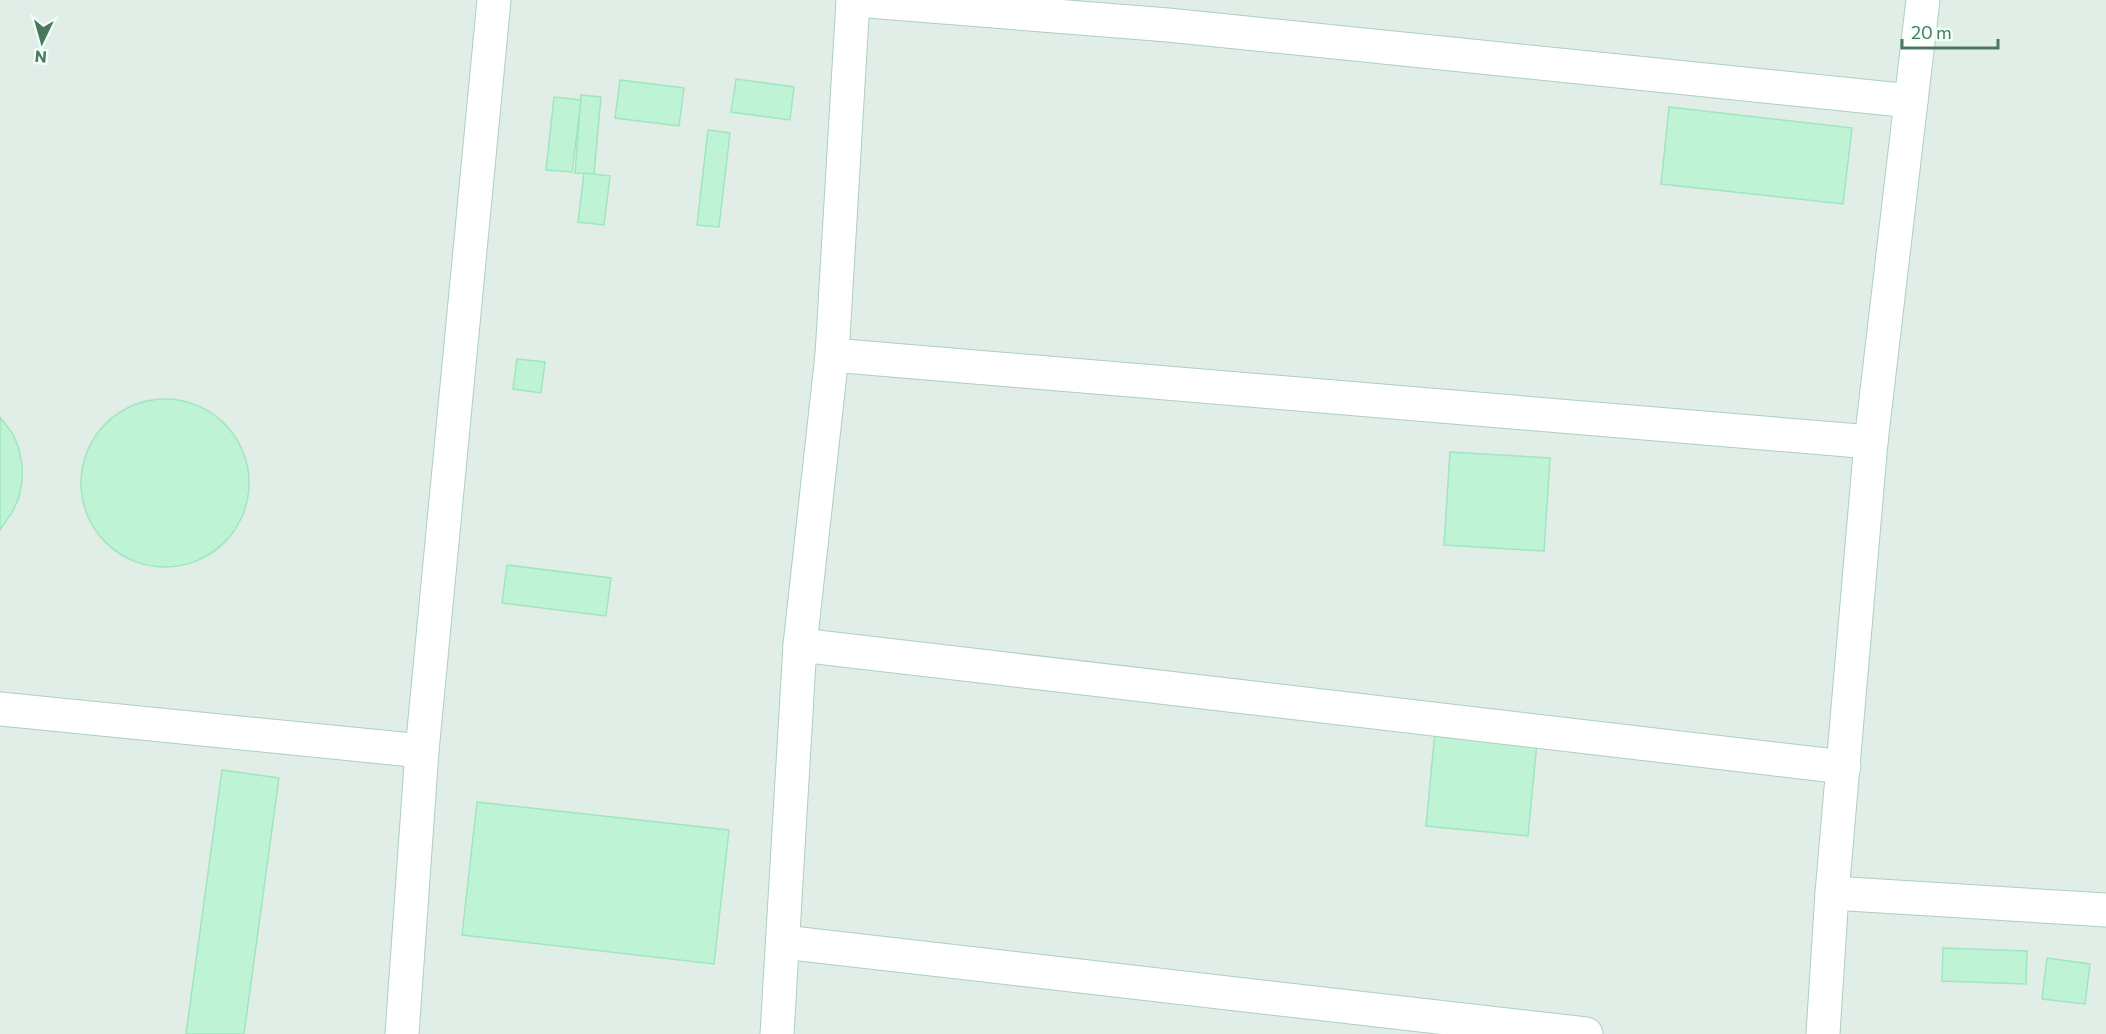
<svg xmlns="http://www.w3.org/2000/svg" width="2106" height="1034" font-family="Commissioner,sans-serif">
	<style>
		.industrial { fill: #e1eee8 }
		.building { fill: #bff3d6; stroke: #9fe6bd; stroke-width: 1.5 }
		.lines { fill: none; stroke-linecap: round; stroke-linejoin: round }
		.minor-casing { stroke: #adcfbe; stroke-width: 35 }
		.minor { stroke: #fff; stroke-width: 33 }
	</style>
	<rect width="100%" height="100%" fill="#e8fdf6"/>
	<rect class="industrial" x="0" y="0" width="2106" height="1034"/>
	<g class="building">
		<path d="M736,79L794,87L790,120L731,112Z"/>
		<path d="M620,80L684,88L679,126L615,118Z"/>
		<path d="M581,95L601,97L594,174L575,173Z"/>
		<path d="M554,97L581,100L572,172L546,170Z"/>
		<path d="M1669,107L1852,128L1843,204L1661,184Z"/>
		<path d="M708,130L730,133L719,227L697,225Z"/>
		<path d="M584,173L610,176L604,225L578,222Z"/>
		<path d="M517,359L545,362L541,393L513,389Z"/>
		<circle cx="165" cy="483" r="84"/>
		<path d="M0,417L13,434L19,449L22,465V481L19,497L13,511L0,530Z"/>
		<path d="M1450,452L1550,458L1544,551L1444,545Z"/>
		<path d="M507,565L611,578L606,616L502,603Z"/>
		<path d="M1435,731L1537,742L1528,836L1426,826Z"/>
		<path d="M222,770L279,778L244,1034H186Z"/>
		<path d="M477,802L729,830L714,964L462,935Z"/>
		<path d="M1943,948L2027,951L2026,984L1942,981Z"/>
		<path d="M2047,958L2090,964L2085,1004L2042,999Z"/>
	</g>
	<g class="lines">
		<defs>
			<g id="minor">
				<path d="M855,0L1168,25L1911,101L1923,0"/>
				<path d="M832,355L1871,442"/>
				<path d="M800,645L1844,767"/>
				<path d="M0,709L422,751"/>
				<path d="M1832,893L2106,910"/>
				<path d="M783,942L1586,1034"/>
				<path d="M402,1034L422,751L494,0"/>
				<path d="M777,1034L800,645L832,355L853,0"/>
				<path d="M1823,1034L1832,893L1871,442L1911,101"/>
			</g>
		</defs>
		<use href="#minor" class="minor-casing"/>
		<use href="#minor" class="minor"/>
	</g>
	<g transform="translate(42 42) rotate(185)" stroke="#effff9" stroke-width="4.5" paint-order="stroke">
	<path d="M0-4.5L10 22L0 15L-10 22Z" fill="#4b785d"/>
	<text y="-9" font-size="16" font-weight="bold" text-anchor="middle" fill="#4b785d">N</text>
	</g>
	<path d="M1902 39v9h96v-9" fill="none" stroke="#4b785d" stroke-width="3"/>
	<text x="1911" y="39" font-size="18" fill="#4b785d" stroke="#effff9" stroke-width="4.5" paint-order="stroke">20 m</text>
</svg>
